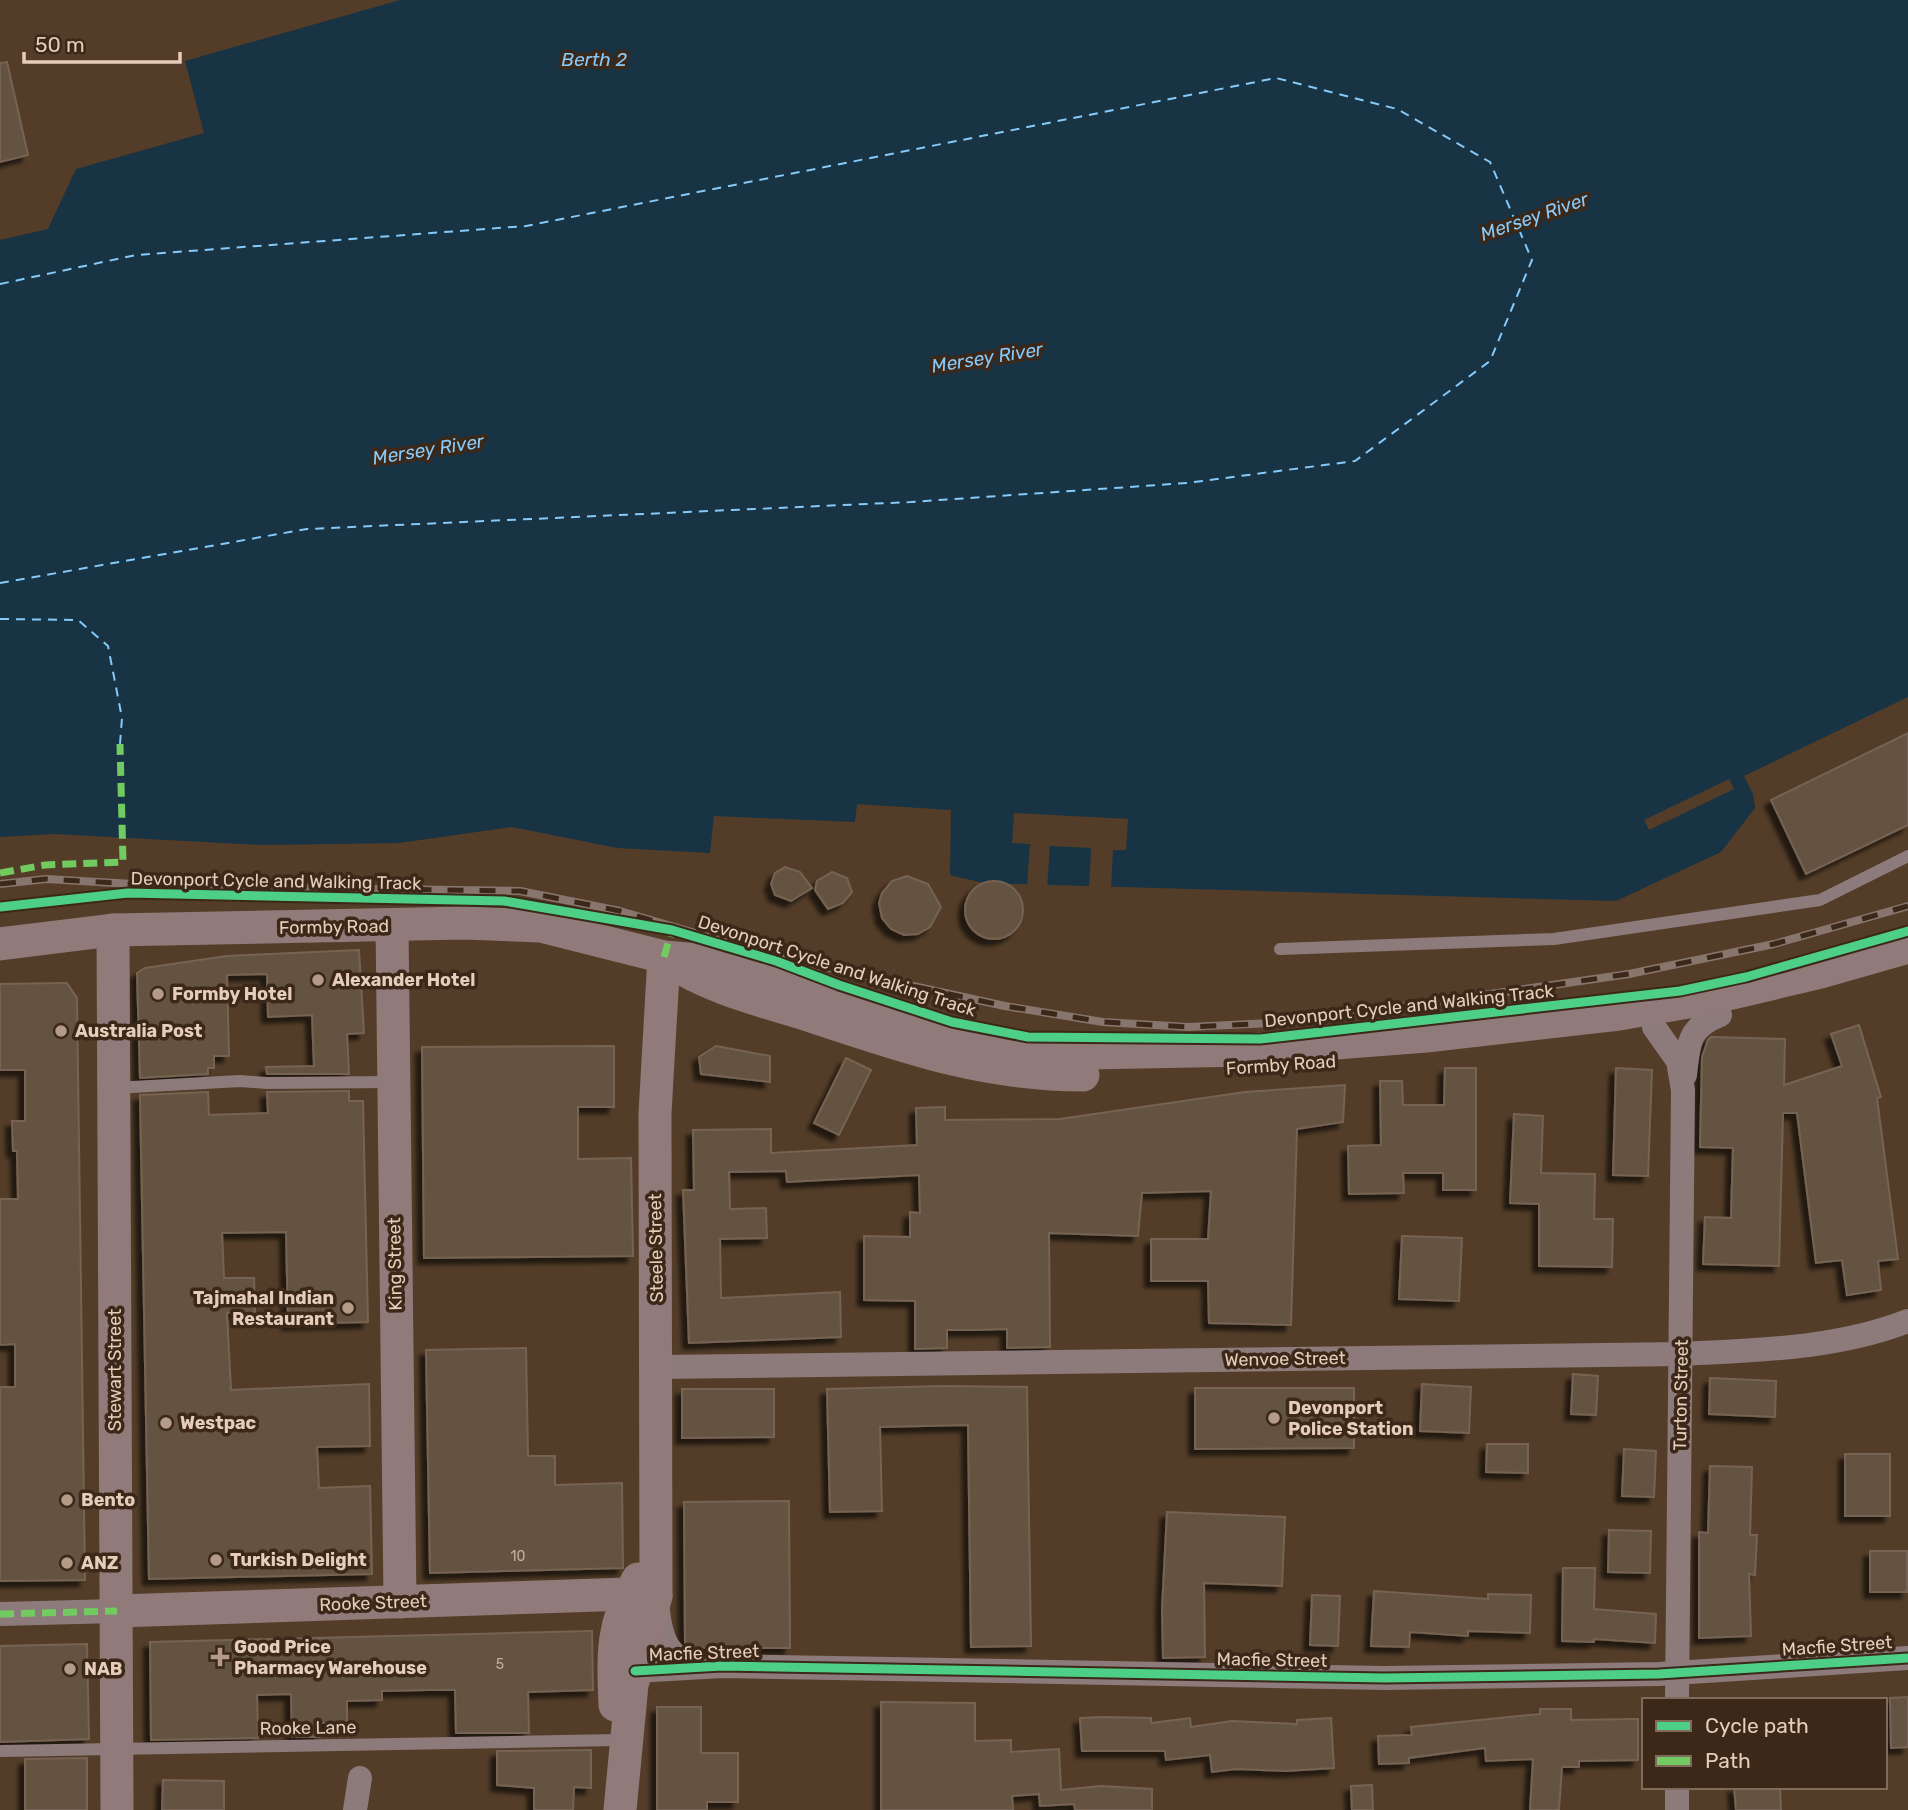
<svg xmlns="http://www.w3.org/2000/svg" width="1908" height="1810" font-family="Rubik,sans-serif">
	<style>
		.water { fill: #173344 }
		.pier { fill: #533d28 }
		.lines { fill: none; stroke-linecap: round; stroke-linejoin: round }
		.ferry { stroke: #86cafa; stroke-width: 2; stroke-dasharray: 9 7; stroke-linecap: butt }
		.building { fill: #645241; stroke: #766352; stroke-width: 2; filter: url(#shadow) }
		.lane { stroke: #8d7a7b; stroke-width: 12 }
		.street { stroke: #8d7a7b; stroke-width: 24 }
		.secondary { stroke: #917a7a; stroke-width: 33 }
		.rail-casing { stroke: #88766e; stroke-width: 8 }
		.rail { stroke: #3c2819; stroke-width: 5; stroke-dasharray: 16; stroke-linecap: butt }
		.quiet { stroke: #71cb61; stroke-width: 7; stroke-dasharray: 14 7; stroke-linecap: butt }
		.cycleway-casing { stroke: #3c2819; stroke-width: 13 }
		.cycleway { stroke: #4dcf88; stroke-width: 9 }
		.poi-dot { fill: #b39b87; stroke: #3c2819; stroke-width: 2.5 }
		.labels { text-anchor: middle; stroke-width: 7; stroke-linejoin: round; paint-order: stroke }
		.number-label { font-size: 14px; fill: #c6ae9c }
		.street-label { font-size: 18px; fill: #e6cdba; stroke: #3c2819 }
		.poi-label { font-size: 18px; font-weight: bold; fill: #e6cdba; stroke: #3c2819; text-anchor: start }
		.water-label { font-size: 19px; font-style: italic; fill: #86cafa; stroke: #3c2819 }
	</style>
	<defs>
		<filter id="shadow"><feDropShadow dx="-6" dy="6" stdDeviation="2" flood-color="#0009"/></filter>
	</defs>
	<rect width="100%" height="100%" fill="#533d28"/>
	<path class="water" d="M400,0H1908V697L1744,776L1753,794L1755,808L1721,852L1616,901L983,883L950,875L951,810L857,804L855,822L714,816L710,853L617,848L512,827L399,843L263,845L54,834L0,837V240L48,229L76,169L204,133L185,61Z"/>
	<g class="pier">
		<path d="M1729,779L1734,789L1649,830L1644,820Z"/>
		<path d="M1014,813L1128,819L1126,850H1113L1111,890L1089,889L1091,848L1050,846L1047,888L1027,887L1030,844L1012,843Z"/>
	</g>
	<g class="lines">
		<g class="ferry">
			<path d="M0,284L136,255L526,226L1276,78L1397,109L1490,162L1532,260L1490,361L1355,461L1187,483L911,502L307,529L0,583"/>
			<path d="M0,619L78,620L108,646L122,718L120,744"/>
		</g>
	</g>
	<g class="building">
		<path d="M7,62L28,155L0,162V63Z"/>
		<path d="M1908,733V825L1806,874L1771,800Z"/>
		<path d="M785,867L800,872L812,888L791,901L775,895L771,884L775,873Z"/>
		<path d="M832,872L847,878L852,892L843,903L828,909L815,890L817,881Z"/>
		<path d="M907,876L928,884L941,907L930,927L918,934L904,935L891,929L882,918L879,903L882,893L892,881Z"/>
		<circle cx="994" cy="910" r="29"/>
		<path d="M359,950L364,1033L347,1034L349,1074H267L266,1067L314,1066L312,1015L268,1017L267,974L227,975L229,1056H214V1068H208V1074L140,1078L137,973L145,968L227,956Z"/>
		<path d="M67,983L77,998L85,1580L0,1581V1387H15V1344L0,1345V1199H18L17,1151H13L12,1121H25V1070H0V984Z"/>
		<path d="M1859,1025L1881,1097L1877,1098L1898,1259L1878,1261L1881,1290L1847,1295L1842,1260L1816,1263L1797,1113H1783L1779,1266L1703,1264L1705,1217L1731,1218L1733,1148L1700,1147L1702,1057L1708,1040L1711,1037L1785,1039L1784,1085L1842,1066L1831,1034Z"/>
		<path d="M614,1046V1107H578V1159L631,1158L633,1256L424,1258L422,1047Z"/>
		<path d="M716,1046L770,1056V1082L701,1074L699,1057Z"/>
		<path d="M846,1058L871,1070L839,1135L814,1123Z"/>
		<path d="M1445,1068H1476V1190H1443V1173H1403L1404,1193L1349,1194L1348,1146L1381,1145L1380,1081H1402L1403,1105H1444Z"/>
		<path d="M1616,1068L1652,1070L1648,1176L1613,1175Z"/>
		<path d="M1345,1085L1343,1122L1297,1129L1291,1325L1209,1323L1208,1281H1151V1239H1208L1211,1191L1142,1193L1138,1236L1049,1233L1050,1347L1007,1348V1329L974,1330H947V1348L915,1349V1301L864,1300V1236L910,1237V1212L920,1213L919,1175L787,1182L786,1171L729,1172L730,1209L766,1208L767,1238L720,1239L721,1298L840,1292L841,1337L689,1343L683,1190H694L693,1130L771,1129V1153L917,1145L916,1108L945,1107V1120L1060,1119L1245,1092Z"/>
		<path d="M349,1091V1101H363L368,1322L288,1324L286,1232L222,1233L224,1278H254L255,1312L227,1313L231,1390L369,1384L370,1446L317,1447L319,1488L370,1486L372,1574L149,1579L140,1095L208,1092L209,1115L268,1113L267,1092Z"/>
		<path d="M1514,1114L1543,1116L1541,1173L1595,1174L1594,1219H1613L1612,1267L1539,1266V1204L1510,1203Z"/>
		<path d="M1402,1236L1462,1238L1459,1301L1399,1299Z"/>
		<path d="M526,1348L528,1456H555V1485L622,1483L623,1568L430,1573L426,1350Z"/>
		<path d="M1573,1374L1598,1376L1596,1415L1571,1414Z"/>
		<path d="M1710,1378L1776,1381L1775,1417L1709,1414Z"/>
		<path d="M1422,1384L1471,1387L1469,1433L1420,1431Z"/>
		<path d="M943,1386L1027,1387L1031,1646L971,1647L968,1425L880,1427L882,1511L830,1512L827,1389Z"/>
		<path d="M1195,1388H1354V1448L1195,1449Z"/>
		<path d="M682,1389H774V1437L682,1438Z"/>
		<path d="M1487,1444H1528V1473L1486,1472Z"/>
		<path d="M1624,1449L1656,1451L1654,1497L1622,1496Z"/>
		<rect x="1845" y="1454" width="45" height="62"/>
		<path d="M1710,1466L1752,1467L1750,1535H1757L1755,1575L1749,1574L1751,1636L1699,1638V1532L1708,1533Z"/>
		<path d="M789,1501L790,1648H693L687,1645L685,1643L684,1502Z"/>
		<path d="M1167,1512L1285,1517L1282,1586L1204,1583L1205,1657L1163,1658L1162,1609Z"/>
		<path d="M1609,1530L1651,1531L1650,1573L1608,1572Z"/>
		<rect x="1870" y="1551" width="37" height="41"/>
		<path d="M1563,1568H1595L1594,1609L1656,1614L1655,1643L1594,1639V1642L1562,1641Z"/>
		<path d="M1374,1591L1488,1599V1594L1531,1595L1530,1633L1468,1631V1636L1410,1632L1409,1647L1371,1646Z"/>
		<path d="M1312,1595L1340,1596L1338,1646L1310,1645Z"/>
		<path d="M592,1631L593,1690L528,1692L529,1733H456L455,1690H427L382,1691V1700L347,1701V1723H320V1737H292L291,1694L257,1695L258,1738L151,1740L150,1642Z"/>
		<path d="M87,1644L89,1739L0,1742V1646Z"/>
		<path d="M1908,1697V1747L1891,1748L1890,1698Z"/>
		<path d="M881,1702L975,1703V1741L1011,1740V1752L1059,1749L1061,1790L1101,1786L1152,1789V1810H1075L1074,1804L1040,1806L1039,1794L1012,1796L1013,1810H881Z"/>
		<path d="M657,1707H701V1753H738V1802H707V1810H657Z"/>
		<path d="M1540,1709H1571V1720L1638,1719V1760L1579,1761V1767H1562L1559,1810H1530L1533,1759L1486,1761L1485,1748L1409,1758V1763L1379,1764L1378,1736L1412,1735L1411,1727L1540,1714Z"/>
		<path d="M1103,1717L1151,1718V1723L1190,1718L1191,1727L1232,1721L1297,1724V1720L1331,1718L1334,1768L1286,1771L1236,1769L1212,1772L1210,1755L1166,1760L1165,1751H1082L1080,1718Z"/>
		<path d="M591,1750V1788L574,1787L573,1810H534V1788L497,1785V1751Z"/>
		<path d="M87,1758V1810H25V1759Z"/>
		<path d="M163,1780L224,1781V1810H162Z"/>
		<path d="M1372,1785L1373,1810H1352L1351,1786Z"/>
		<path d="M1734,1787H1780L1781,1810H1736Z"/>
	</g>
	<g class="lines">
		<g class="lane">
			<path d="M1280,949L1554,939L1820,900L1908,856"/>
			<path d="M114,1088L240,1081L267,1083L393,1082"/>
			<path d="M0,1751L616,1740"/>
		</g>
		<g class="street">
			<path d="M1654,1027L1678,1061L1683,1090L1677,1700"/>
			<path d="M1685,1075C1689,1044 1687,1028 1720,1015"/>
			<path d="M658,1367L1682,1354C1758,1350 1836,1349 1908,1321"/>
			<path d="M657,1602C660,1635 665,1659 700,1666"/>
			<path d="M0,1614L117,1611"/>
			<path d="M635,1671L722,1666L1385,1678L1659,1674L1908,1658"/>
			<path d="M1677,1787V1810"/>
			<path d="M355,1810L360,1778"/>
		</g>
		<g class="secondary">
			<path d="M392,925L400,1602"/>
			<path d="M113,930L117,1810"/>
			<path d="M0,944L113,930L465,923L541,926L664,957L723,962L968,1040L1022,1049L1090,1053L1246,1050L1426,1036L1619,1014L1711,998L1821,972L1908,947"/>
			<path d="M669,961C712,989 760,1000 808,1015C903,1046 981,1075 1083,1075"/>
			<path d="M117,1611L629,1594L656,1596"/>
			<path d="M615,1705C613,1655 611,1624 638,1579"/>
			<path d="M620,1810L632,1685L656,1596L655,1113L664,957"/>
		</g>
		<defs>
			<path id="rail" d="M0,884L46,879L168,886L520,891L620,911L770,955L1005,1006L1103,1022L1188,1027L1296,1022L1629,974L1774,944L1908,906"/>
		</defs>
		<use href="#rail" class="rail-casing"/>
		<use href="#rail" class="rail"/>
		<g class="quiet">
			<path d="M0,873L45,865L123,862L120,744"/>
			<path d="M664,957L672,930"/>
			<path d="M0,1614L117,1611"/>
		</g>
		<defs>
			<g id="cycleway">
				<path d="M0,907L128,893L504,901L672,930L776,961L839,985L952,1022L1028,1037L1260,1039L1680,991L1746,977L1908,931"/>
				<path d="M635,1671L722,1666L1385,1678L1659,1674L1908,1658"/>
			</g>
		</defs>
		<use href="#cycleway" class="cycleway-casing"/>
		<use href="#cycleway" class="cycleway"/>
	</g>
	<g class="poi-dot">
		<circle cx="318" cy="980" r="7"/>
		<circle cx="158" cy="994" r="7"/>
		<circle cx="61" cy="1031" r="7"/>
		<circle cx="348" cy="1308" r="7"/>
		<circle cx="1274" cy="1418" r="7"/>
		<circle cx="166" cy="1423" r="7"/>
		<circle cx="67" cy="1500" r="7"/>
		<circle cx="216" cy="1560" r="7"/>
		<circle cx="67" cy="1563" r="7"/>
		<path d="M216.5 1646.5h7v7h7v7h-7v7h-7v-7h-7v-7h7z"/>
		<circle cx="70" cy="1669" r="7"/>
	</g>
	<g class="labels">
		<g class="number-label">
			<text x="518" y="1561">10</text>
			<text x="500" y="1669">5</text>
		</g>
		<g class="street-label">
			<text transform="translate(276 881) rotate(1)" y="6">Devonport Cycle and Walking Track</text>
			<text transform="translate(334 927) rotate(-1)" y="6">Formby Road</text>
			<text transform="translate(837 966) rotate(18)" y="6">Devonport Cycle and Walking Track</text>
			<text transform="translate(1409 1006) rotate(-6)" y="6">Devonport Cycle and Walking Track</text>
			<text transform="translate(1281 1065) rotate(-4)" y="6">Formby Road</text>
			<text transform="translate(656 1248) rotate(-91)" y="6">Steele Street</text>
			<text transform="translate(395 1264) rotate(-91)" y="6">King Street</text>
			<text transform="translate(1285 1359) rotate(-1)" y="6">Wenvoe Street</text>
			<text transform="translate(115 1370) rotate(-90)" y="6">Stewart Street</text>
			<text transform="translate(1681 1395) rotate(-89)" y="6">Turton Street</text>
			<text transform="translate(373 1603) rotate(-2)" y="6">Rooke Street</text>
			<text transform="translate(1837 1646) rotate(-4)" y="6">Macfie Street</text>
			<text transform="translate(704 1653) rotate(-2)" y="6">Macfie Street</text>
			<text transform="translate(1272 1660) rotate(1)" y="6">Macfie Street</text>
			<text transform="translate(308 1728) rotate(-1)" y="6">Rooke Lane</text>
		</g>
		<g class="poi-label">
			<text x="332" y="986">Alexander Hotel</text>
			<text x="172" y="1000">Formby Hotel</text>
			<text x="75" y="1037">Australia Post</text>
			<text x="334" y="1304" text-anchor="end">Tajmahal Indian<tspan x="334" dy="21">Restaurant</tspan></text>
			<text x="1288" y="1414">Devonport<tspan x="1288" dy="21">Police Station</tspan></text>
			<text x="180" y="1429">Westpac</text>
			<text x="81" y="1506">Bento</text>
			<text x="230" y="1566">Turkish Delight</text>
			<text x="81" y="1569">ANZ</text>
			<text x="234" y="1653">Good Price<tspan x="234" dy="21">Pharmacy Warehouse</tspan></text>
			<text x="84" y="1675">NAB</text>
		</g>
		<g class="water-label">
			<text x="594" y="66">Berth 2</text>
			<text transform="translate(1534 216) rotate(-19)" y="7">Mersey River</text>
			<text transform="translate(987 357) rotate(-9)" y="7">Mersey River</text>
			<text transform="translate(428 449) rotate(-9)" y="7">Mersey River</text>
		</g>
	</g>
	<rect x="1642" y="1698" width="245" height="91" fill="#3c2819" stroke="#806a59" stroke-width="2"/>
	<rect x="1656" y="1721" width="35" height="10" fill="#4dcf88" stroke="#806a59" stroke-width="2"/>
	<text x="1705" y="1733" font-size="21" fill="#e6cdba">Cycle path</text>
	<rect x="1656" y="1756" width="35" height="10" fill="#71cb61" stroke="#806a59" stroke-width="2"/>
	<text x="1705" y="1768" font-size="21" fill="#e6cdba">Path</text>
	<path d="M24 52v10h156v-10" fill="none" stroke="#e6cdba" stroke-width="3.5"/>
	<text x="35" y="52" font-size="21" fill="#e6cdba" stroke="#3c2819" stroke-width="5" paint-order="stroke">50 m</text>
</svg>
